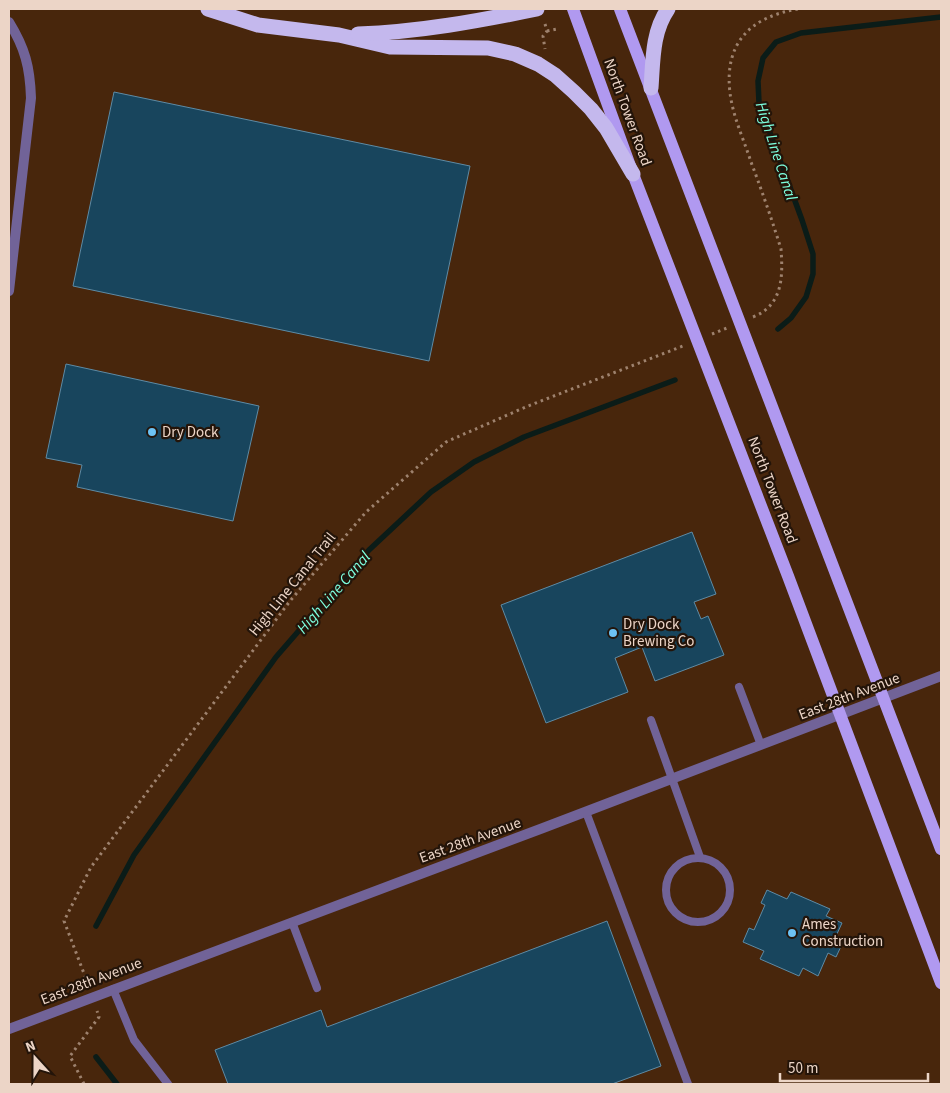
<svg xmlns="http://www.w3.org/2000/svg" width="950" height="1093" font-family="'Source Sans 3',sans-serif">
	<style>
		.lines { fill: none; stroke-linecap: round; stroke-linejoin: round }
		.stream { stroke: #0b1c18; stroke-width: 5.5 }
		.building { fill: #18455d; stroke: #5e8ba5 }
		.path { stroke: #9e826e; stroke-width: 3; stroke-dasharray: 2.5 4; stroke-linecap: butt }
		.lane { stroke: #716398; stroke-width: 8 }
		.street { stroke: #716398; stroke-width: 10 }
		.primary { stroke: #b099f0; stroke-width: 12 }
		.highway { stroke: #c4b8ed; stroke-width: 15 }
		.poi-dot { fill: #6dc2f3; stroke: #231409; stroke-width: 2 }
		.labels { text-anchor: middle; stroke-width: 4.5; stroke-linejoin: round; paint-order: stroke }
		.street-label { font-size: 15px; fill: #ecd5c7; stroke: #231409 }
		.poi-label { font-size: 15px; fill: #ecd5c7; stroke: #231409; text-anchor: start }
		.water-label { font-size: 16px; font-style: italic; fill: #7dfede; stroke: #231409 }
	</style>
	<rect width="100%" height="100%" fill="#48260c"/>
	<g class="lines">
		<g class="stream">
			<path d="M778,329L791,318L806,297L813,274V254L802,220L759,103L758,81L763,58L776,42L801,33L941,17"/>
			<path d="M96,926L134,855L276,657L369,550L431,492L474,462L524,437L675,380"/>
			<path d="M96,1057L117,1084"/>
		</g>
	</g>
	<g class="building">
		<path d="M114,92L470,166L429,361L73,286Z"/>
		<path d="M66,364L259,406L233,521L77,487L82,465L46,458Z"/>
		<path d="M692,532L716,594L694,602L701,619L708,616L724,655L655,681L642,647L615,658L628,692L546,723L501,605Z"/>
		<path d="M767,890L787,899L791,892L830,909L826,916L842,923L836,936L844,940L836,957L828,953L818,976L803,968L799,976L760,959L764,951L743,942L749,928L754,930L765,905L761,903Z"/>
		<path d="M607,921L661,1066L612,1084H228L215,1050L321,1010L327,1027Z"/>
	</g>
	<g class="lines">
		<g class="path">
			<path d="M545,24L547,31L543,36L545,49"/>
			<path d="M547,31L557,29"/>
			<path d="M753,317C783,305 783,277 781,249C772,220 762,191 751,162C744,140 733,117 730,93C724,43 750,17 798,9"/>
			<path d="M712,334L727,328"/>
			<path d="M88,984L64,921L91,867L290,601L366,512L446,442L528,406L683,346"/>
			<path d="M84,1084L70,1056L99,1017L97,1011"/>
		</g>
		<g class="lane">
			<path d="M739,687L761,745"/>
			<path d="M651,720L700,857"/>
			<path d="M586,812L688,1084"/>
			<circle cx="698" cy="890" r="32"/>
			<path d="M292,922L317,988"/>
			<path d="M113,989L134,1040L168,1084"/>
		</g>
		<g class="street">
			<path d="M9,22C25,48 30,67 31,98L9,291"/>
			<path d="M9,1029L543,828L941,676"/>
		</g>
		<g class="primary">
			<path d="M573,9L633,174L788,576L941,983"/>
			<path d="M620,9L941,849"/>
		</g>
		<g class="highway">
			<path d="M208,9L258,25L339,35L390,47L488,48L515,54L538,64L555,75L574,92L591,109L606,128L633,174"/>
			<path d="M358,34C419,32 478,21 537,9"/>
			<path d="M651,88C653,61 652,32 668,9"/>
		</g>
	</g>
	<g class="poi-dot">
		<circle cx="152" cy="432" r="5"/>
		<circle cx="613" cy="633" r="5"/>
		<circle cx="792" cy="933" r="5"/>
	</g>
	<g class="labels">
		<g class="street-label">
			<text transform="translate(628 112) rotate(70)" y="5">North Tower Road</text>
			<text transform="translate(773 490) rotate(69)" y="5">North Tower Road</text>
			<text transform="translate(292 584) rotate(-51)" y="5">High Line Canal Trail</text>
			<text transform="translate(849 696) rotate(-21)" y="5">East 28th Avenue</text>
			<text transform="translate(470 840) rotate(-20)" y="5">East 28th Avenue</text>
			<text transform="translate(91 981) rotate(-21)" y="5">East 28th Avenue</text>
		</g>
		<g class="poi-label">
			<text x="162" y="437">Dry Dock</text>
			<text x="623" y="629">Dry Dock<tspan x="623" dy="17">Brewing Co</tspan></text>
			<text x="802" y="929">Ames<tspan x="802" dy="17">Construction</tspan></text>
		</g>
		<g class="water-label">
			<text transform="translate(777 151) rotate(72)" y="6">High Line Canal</text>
			<text transform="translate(333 592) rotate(-49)" y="6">High Line Canal</text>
		</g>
	</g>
	<rect width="950" height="1093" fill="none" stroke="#ecd5c7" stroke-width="20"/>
	<g transform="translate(35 1058) rotate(339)" stroke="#231409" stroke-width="4" paint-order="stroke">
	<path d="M0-4L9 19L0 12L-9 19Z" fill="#ecd5c7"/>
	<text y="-8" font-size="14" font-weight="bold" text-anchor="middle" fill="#ecd5c7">N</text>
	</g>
	<path d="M780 1073v8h148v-8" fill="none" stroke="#ecd5c7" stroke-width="2.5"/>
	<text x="788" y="1073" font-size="15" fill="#ecd5c7" stroke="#231409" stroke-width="4" paint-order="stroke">50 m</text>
</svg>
